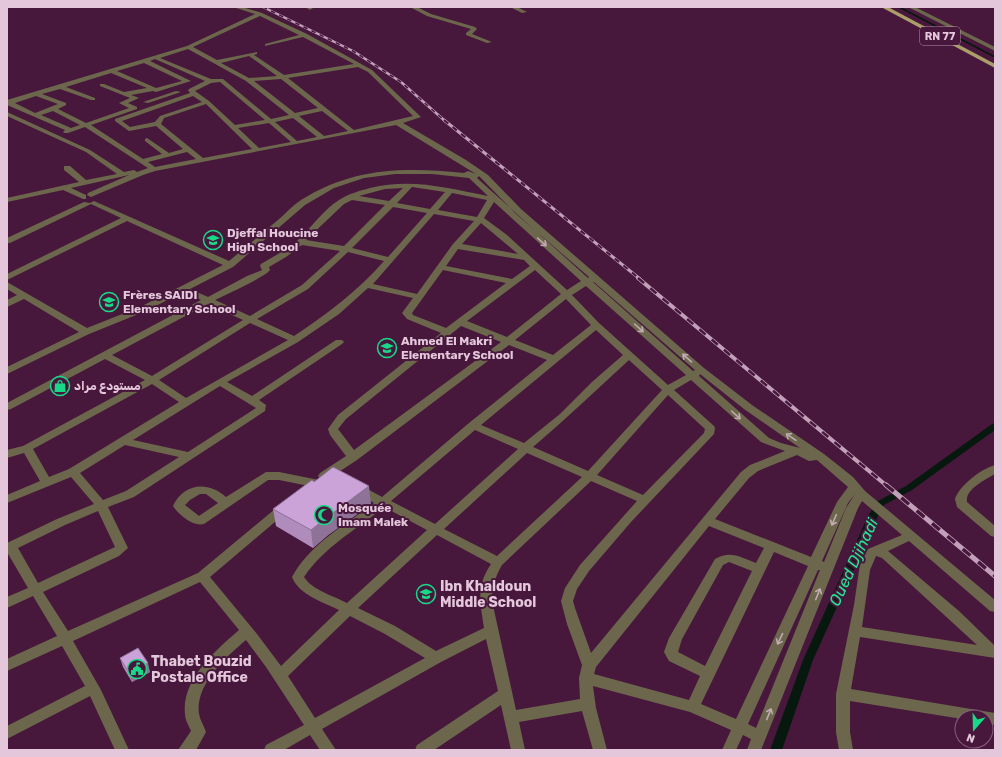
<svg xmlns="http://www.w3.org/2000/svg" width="1002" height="757" font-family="Rubik,'Noto Naskh Arabic',sans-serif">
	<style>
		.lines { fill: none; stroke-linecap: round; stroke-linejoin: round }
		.stream { stroke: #07180e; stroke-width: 1.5 }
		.canal { fill: #07180e; fill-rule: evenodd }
		.minor { fill: #6c674c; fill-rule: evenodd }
		.major { fill: #ab9f69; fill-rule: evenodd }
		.rail-far3-casing { stroke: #c2a0b9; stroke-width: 2.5 }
		.rail-far2-casing { stroke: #c2a0b9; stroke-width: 3 }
		.rail-far1-casing { stroke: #c2a0b9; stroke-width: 4 }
		.rail-casing { stroke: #c2a0b9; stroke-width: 5 }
		.rail-far3 { stroke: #47183c; stroke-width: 1.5; stroke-dasharray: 4.5; stroke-linecap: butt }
		.rail-far2 { stroke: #47183c; stroke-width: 2; stroke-dasharray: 5.5; stroke-linecap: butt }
		.rail-far1 { stroke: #47183c; stroke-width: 2.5; stroke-dasharray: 8; stroke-linecap: butt }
		.rail { stroke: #47183c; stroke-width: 3.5; stroke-dasharray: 10; stroke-linecap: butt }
		.wall { fill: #af8cbb }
		.shaded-wall { fill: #8e7298 }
		.building { fill: #cba3d9; stroke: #8e7298 }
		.oneway { stroke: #c1aab1 }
		.labels { text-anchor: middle; stroke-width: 4; stroke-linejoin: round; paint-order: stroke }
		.shield { fill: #47183c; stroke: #b692ac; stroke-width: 1 }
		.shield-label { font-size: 11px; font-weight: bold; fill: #e5c7dc }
		.poi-label { font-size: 12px; font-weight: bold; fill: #e5c7dc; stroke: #47183c; text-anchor: start }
		.near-poi-label { font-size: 14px; font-weight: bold; fill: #e5c7dc; stroke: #47183c; text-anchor: start }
		.near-water-label { font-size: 16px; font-style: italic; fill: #22e893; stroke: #47183c }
	</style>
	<rect width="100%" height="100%" fill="#47183c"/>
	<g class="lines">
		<path class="stream" d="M899,7L995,57"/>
		<path class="canal" d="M995,423V430L912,490L884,505L879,514L813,660L782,750H770L803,660L869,514L878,501L906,486L992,424Z"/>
		<g class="minor">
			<path d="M233,7H242L262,13L307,34L372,70L421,117L403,123L466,160L488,175L521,209L704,368L752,405L824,454L853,477L865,491L995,600V612L990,611L909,541L888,551L959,611L995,646V658L860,637L851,689L995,713V725L986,723V717H962V719L850,701V732L853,750H839L836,732V694L854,605L860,564L868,549L902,535L862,501L858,508L761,750H747L751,739L743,735L736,750H722L731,730L690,712L593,686L596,708L607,750H593L582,711L519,722L525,750H511L501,705L434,750H415L417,745L498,691L486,639L441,662L322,729L336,750H320L310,735L284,750H264L266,745L304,725L266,667L246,640C226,657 195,684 199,714C200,720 204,726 206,732L196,750H178L191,731C189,726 185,720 185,714C181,680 216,650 239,630L200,582L73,641L101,690L129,750H115L90,696L7,739V726L85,686L62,646L7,671V659L57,636L33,596L7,608V597L28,588L7,552V543L57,519L94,504L71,477L7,503V495L40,481L24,453L7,458V450L23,446L145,380L105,359L11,409L7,410V403L201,300L183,292L146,311L89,334L7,374V367L79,332L24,299L7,307V300L17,295L7,289V282L87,328L140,307L223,265L127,221L7,280V274L121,218L91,204L10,243H7V238L84,202L90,203L94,201L229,261C245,248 261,234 278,220C285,214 292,206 301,200C354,167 404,167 464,173L468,171L476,174L396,125L155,171L143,175L91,197L87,195L88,193L129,175L71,188L86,195V199H83L63,190L7,202V198L79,182L64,170V166H70L86,180L117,174L86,152L7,116V112L90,150L124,172L134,170L137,172L148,168L85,127L68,133H64L63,132L65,130L7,105V100L187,46L255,14ZM260,16L299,35L265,44V46L303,37L354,64L284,75L254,55L257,54V52L217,60L193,47ZM188,49L246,81L289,115L271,119L223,79H211L160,58ZM249,56L277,76L249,78L221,63ZM155,59L205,81L189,89L188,90L190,93L115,119V121L129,131L156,126L183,149L169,153L147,138L145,139V141L162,154L143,159L91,125L137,109V107L128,103L139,98L131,95L153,91L156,92L191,81L150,61ZM144,63L182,81L156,88L117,71ZM358,67L368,72L413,116L354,130L288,78ZM111,73L147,88L124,92L104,84H100V86L130,98L119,103L129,108L86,123L58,109L66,105V103L42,94L60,89L91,100H95V98L66,87ZM281,79L318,108L295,113L254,81ZM220,82L265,120L235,125L209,101L195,91L211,83ZM36,96L58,104L35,113L15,103ZM193,96L202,102L160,116L155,122L130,127L122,121ZM206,104L252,149L203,158L161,124L164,118ZM53,111L80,125L71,128L41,115ZM322,111L348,131L324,136L299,116ZM293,118L317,137L297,141L275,122ZM269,123L291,142L259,148L238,128ZM187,152L196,159L155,167L148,162ZM395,174H432L469,178L488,196C446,188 412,178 370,188C359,191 348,194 339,200C323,210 311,228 297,241C286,250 273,257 261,264L260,266L262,270L260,271L247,276L208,297L190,289L233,267L305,205L334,188L364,178ZM479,176L515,213L589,277L588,278L477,178ZM412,187L445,192L430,209L397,203ZM403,188L389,201L359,196L385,189ZM452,193L487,200L477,217L438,210ZM352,200L385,205L344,246L306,240L344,204ZM494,202L581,281L567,290L507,235L484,218ZM393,207L427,213L388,257L352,248ZM434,214L474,221L453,244L417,294L373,284ZM481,223L518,254L462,244ZM302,245L340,251L302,285L250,316L215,300C225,295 265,277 270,270L269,267L286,257ZM458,249L524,260L530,266L512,279L446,266ZM348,252L384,261C358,291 327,314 294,336L257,319L308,289ZM443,270L506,283L446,328L413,315L412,313ZM535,270L561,294L507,337L467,321ZM593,282H594L695,370L693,371ZM586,286L686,375L668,385L599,323L572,295ZM368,288L413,298L402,313L407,319L441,333L338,415L328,429L330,435L346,456L320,473L318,476L320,479H328L357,460L509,345L547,360L469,423L382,497L362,486H354L352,489L354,492L374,503C345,525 310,544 292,577C299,595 323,602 339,610L281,666L257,634L210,577L289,510L291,507L289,504H281L198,573L68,631L43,592L119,556L128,548L108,507L134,497L265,411L266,405L259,400L342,344L344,342L342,340H336L252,396L227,382L298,342L339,314ZM566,299L591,325L553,355L515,340ZM208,304L243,320L152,376L112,355ZM250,323L288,340L186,398L159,380ZM461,326L501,342L354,450L338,429L346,419ZM596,330L623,355L592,382L560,414L524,443L481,425ZM629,360L662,390L588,471L533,447C566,419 597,389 629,360ZM700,374L744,409L800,448L781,443L769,438L699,376ZM691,380L761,442L785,451L750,465L741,472L591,653L575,608L573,601L577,589L589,571L631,522L714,434L715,428L714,426L674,390ZM152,384L179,402L69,469L49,477L33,449ZM220,386L256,408L188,452L133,440ZM668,395L705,429L704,433L643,495L597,475ZM475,430L518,449L435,524L391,501ZM125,445L179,457L126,491L103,500L80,473ZM527,453L582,477L497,556L444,529ZM797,455L809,461L817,460L848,487L837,502L811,557L715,519L749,478L758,471ZM591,481L637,501L580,565L565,588L561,601L567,624L582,665L579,678L580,699L516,710L492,601C492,587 495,577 502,565ZM855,494L846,508L824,562L822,561L848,503ZM384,507L427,530L347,603C334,596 312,590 304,577C324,547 356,530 384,507ZM98,511L115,547L38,583L18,548L65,525ZM709,526L764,548L756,563C740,557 731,550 715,559L669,638L664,652L669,661L700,676L689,700L594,674L596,667ZM437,535L491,564C476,586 480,602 484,628L436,651L395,626L358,608ZM774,552L808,566L736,719L701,704ZM876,556L882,558L977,645L862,627L870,570ZM729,562L752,571L705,666L678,652L682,639L723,565ZM818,570H820L756,728L748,724ZM350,616L385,634L425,658L315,718L288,676Z"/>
			<path d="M305,7H312L313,8L310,10Z"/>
			<path d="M410,7H417L431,14L475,27L477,29L472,34L492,42L487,43L466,35V33L471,29L427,16Z"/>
			<path d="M510,7H517L527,12L522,13Z"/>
			<path d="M908,7H915L995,47V51Z"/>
			<path d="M176,91L181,92L148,103L143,102Z"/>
			<path d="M995,465V474C985,480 965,489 967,502L995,526V537L991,536L957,507L955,499C960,485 981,469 995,465Z"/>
			<path d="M266,472H279L314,479L318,480L320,483L318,486L314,487L279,480H268L204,524C193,527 179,515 173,506C184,483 208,481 226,497ZM200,494H206L218,503L199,516L185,505L190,500Z"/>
		</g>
		<path class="major" d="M881,7H888L995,64V68Z"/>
		<defs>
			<path id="rail-far3" d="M263,7L353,51L401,82L445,121"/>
			<path id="rail-far2" d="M444,120L640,279"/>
			<path id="rail-far1" d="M638,278L887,486"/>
			<path id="rail" d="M886,485L995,576"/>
		</defs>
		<use href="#rail-far3" class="rail-far3-casing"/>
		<use href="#rail-far2" class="rail-far2-casing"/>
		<use href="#rail-far1" class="rail-far1-casing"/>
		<use href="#rail" class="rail-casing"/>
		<use href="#rail-far3" class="rail-far3"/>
		<use href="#rail-far2" class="rail-far2"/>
		<use href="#rail-far1" class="rail-far1"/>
		<use href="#rail" class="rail"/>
	</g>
	<g class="wall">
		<path d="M314,482L371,504L328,535L313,548L276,526L273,509Z"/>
		<path d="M120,658L150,672L132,682L123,667Z"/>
	</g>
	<g class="shaded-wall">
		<path d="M369,486L371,504L328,535L313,548L311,530L326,518Z"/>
		<path d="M148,663L150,672L132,682L129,673Z"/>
	</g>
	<g class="building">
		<path d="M333,467L369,486L326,518L311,530L273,509L312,480L314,482Z"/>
		<path d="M138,648L148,663L129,673L120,658Z"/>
	</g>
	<defs><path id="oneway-shaft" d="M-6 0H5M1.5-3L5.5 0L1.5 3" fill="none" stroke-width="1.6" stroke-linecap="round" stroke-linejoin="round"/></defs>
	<g class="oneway">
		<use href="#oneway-shaft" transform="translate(542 242) rotate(42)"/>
		<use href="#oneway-shaft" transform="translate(639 328) rotate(42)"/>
		<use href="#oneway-shaft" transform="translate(687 358) rotate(-139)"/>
		<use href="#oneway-shaft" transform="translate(736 415) rotate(42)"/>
		<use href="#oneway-shaft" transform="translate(791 437) rotate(-146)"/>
		<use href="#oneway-shaft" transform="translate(834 520) rotate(113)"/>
		<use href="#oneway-shaft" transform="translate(818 594) rotate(-68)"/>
		<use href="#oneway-shaft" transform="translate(780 639) rotate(115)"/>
		<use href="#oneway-shaft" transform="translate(769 714) rotate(-68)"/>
	</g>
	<defs>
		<symbol id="school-ring" viewBox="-11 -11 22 22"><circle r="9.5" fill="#47183c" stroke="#19d988" stroke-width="1.5"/><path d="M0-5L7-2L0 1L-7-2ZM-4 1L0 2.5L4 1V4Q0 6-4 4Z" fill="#19d988"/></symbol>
		<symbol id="shop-ring" viewBox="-11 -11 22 22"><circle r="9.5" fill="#47183c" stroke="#19d988" stroke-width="1.5"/><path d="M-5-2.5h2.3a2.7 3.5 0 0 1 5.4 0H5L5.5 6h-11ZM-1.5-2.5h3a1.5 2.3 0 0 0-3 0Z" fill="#19d988"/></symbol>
		<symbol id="mosque-ring" viewBox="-11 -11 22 22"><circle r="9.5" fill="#47183c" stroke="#19d988" stroke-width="1.5"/><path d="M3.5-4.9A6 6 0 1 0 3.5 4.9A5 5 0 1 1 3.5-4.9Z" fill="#19d988"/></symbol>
		<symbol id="civic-ring" viewBox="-11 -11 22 22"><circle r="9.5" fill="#47183c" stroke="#19d988" stroke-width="1.5"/><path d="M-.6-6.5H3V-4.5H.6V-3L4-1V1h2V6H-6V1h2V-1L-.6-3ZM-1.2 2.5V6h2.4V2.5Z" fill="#19d988"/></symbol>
	</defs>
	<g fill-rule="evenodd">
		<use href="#school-ring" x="202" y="229" width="22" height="22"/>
		<use href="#school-ring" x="98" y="291" width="22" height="22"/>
		<use href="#school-ring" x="376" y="337" width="22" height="22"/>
		<use href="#shop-ring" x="49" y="375" width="22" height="22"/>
		<use href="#mosque-ring" x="313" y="504" width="22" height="22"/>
		<use href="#school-ring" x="415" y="583" width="22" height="22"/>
		<use href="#civic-ring" x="126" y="658" width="22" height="22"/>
	</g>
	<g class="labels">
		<rect class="shield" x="920" y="27" width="40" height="18" rx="3"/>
		<g class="shield-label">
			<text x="940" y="40">RN 77</text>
		</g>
		<g class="poi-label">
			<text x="227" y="237">Djeffal Houcine<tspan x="227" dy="14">High School</tspan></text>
			<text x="123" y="299">Frères SAIDI<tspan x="123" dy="14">Elementary School</tspan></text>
			<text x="401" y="345">Ahmed El Makri<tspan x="401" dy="14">Elementary School</tspan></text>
			<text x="74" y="390">مستودع مراد</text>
			<text x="338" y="512">Mosquée<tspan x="338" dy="14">Imam Malek</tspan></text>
		</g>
		<g class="near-poi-label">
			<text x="440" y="591">Ibn Khaldoun<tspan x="440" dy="16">Middle School</tspan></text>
			<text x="151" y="666">Thabet Bouzid<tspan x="151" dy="16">Postale Office</tspan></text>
		</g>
		<g class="near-water-label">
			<text transform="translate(853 562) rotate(-65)" y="6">Oued Djihadi</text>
		</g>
	</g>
	<rect width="1002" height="757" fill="none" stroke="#e5c7dc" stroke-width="16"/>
	<g transform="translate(974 729) rotate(200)"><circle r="19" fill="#47183c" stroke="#865e7c"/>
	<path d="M0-3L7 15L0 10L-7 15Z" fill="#19d988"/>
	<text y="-6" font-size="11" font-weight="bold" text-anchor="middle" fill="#e5c7dc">N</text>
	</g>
</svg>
